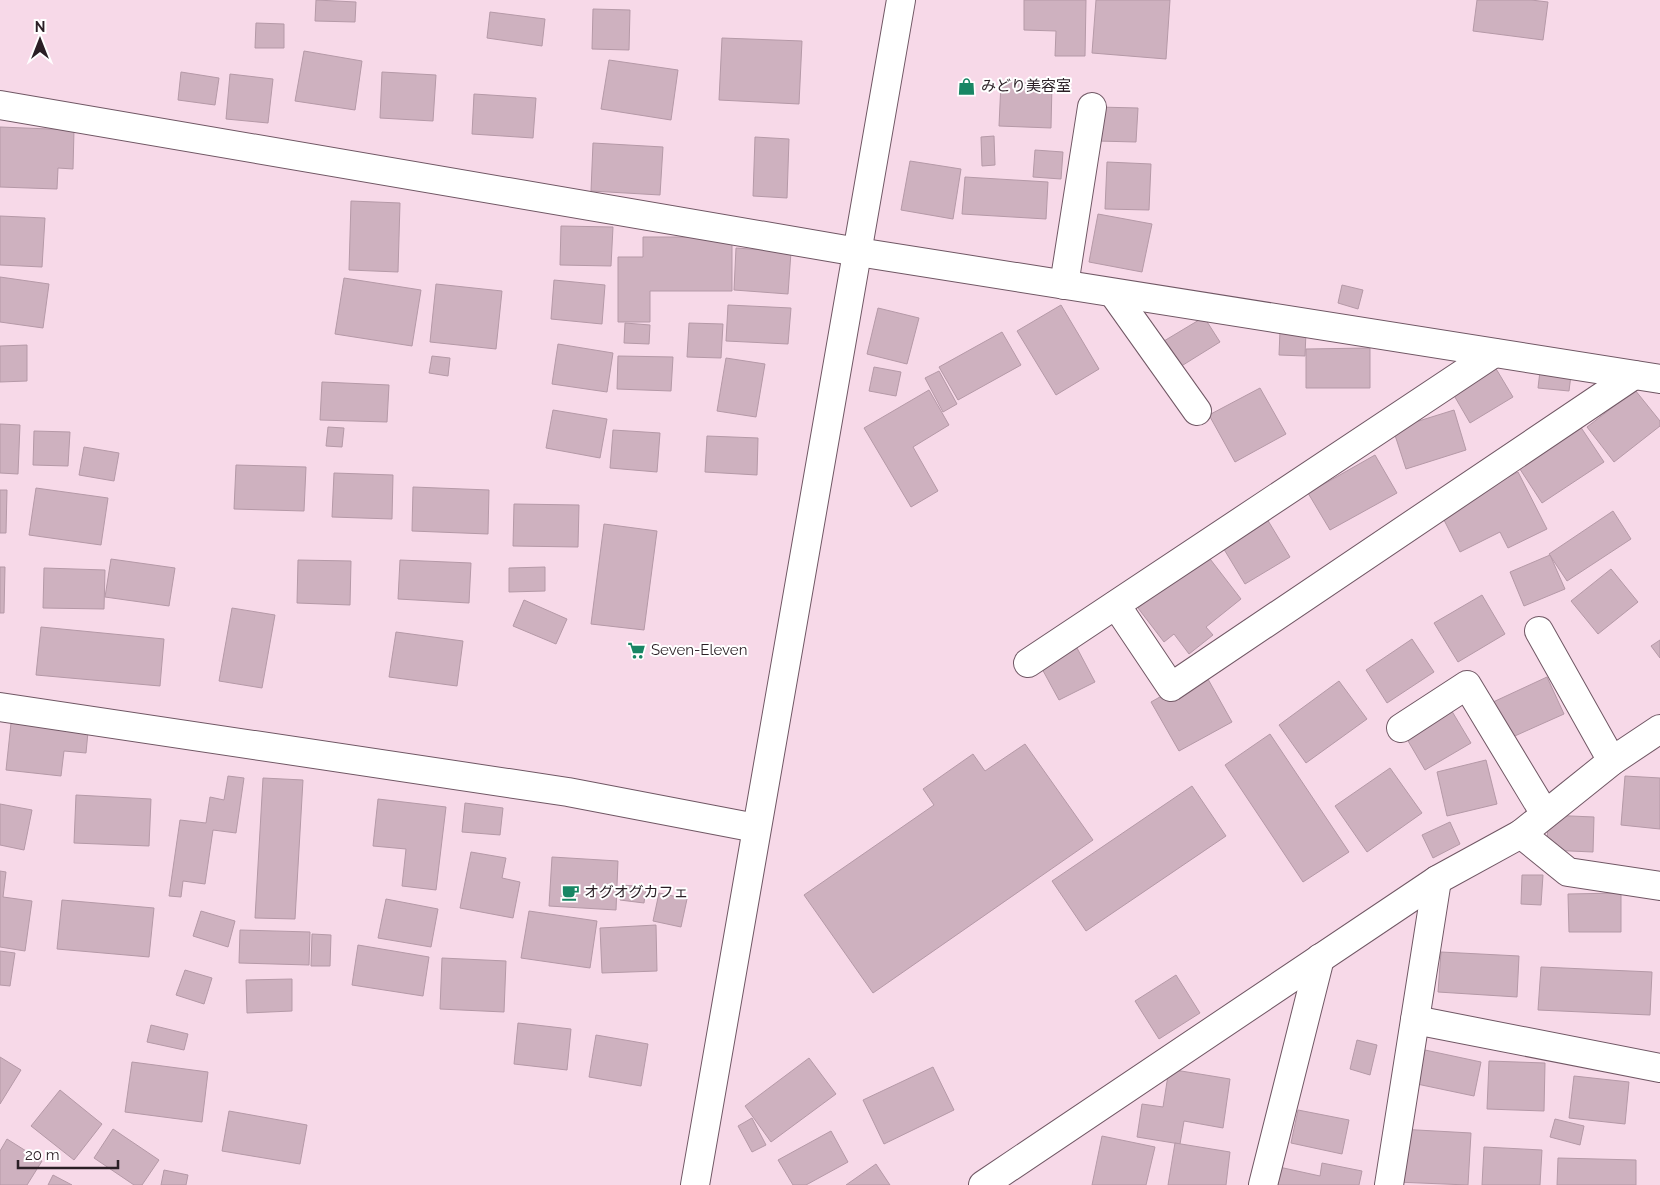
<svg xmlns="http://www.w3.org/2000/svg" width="1660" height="1185" font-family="Raleway,'Noto Sans JP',sans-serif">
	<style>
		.building { fill: #ceb1bf; stroke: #b599a7 }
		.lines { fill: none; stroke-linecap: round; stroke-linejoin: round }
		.minor-casing { stroke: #705764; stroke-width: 30 }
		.minor { stroke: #fff; stroke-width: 28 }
		.labels { text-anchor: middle; stroke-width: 4; stroke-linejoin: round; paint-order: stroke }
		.poi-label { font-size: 15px; fill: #2a1f25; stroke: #fff; text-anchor: start }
	</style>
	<rect width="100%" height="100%" fill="#f7d9e8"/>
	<g class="building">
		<path d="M316,0L356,2L355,22L315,21Z"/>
		<path d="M1024,0H1086L1085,56H1055L1056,31L1024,30Z"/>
		<path d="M1096,0H1170L1166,59L1092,53Z"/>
		<path d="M1477,0H1531L1548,2L1543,40L1473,31Z"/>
		<path d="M593,9L630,10L629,50L592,49Z"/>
		<path d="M490,12L545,19L542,46L487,38Z"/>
		<path d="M256,23L284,24V48H255Z"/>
		<path d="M722,38L802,41L799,104L719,100Z"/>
		<path d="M304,51L362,61L355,110L295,101Z"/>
		<path d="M609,60L678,70L671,120L601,109Z"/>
		<path d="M181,72L219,78L215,105L178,100Z"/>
		<path d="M382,72L436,75L433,121L380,118Z"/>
		<path d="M230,74L273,79L268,123L226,119Z"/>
		<path d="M1001,82L1052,84L1051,128L999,126Z"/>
		<path d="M474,94L536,98L533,138L472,134Z"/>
		<path d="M1098,107L1138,108L1136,142L1097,141Z"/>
		<path d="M0,127L74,130L73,169L58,168L57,189L0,187Z"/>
		<path d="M994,136L995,165L982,166L981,137Z"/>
		<path d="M755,137L789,139L787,198L753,196Z"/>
		<path d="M593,143L663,147L660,195L591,191Z"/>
		<path d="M1035,150L1063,152L1061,179L1033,177Z"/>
		<path d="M910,161L961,169L953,219L901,210Z"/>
		<path d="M1107,162L1151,164L1149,210L1105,209Z"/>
		<path d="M965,177L1048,182L1046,219L962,214Z"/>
		<path d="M351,201L400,203L398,272L349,270Z"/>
		<path d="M1098,214L1152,224L1142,272L1089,262Z"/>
		<path d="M0,216L45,218L42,267L0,265Z"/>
		<path d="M561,226L613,227L611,266L560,265Z"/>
		<path d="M643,237H732V291H650V322H618V257H643Z"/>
		<path d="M736,248L791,252L788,294L734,290Z"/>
		<path d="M0,277L49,284L43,328L0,322Z"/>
		<path d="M344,278L421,290L412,346L335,334Z"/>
		<path d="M554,280L605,285L602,324L551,319Z"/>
		<path d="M436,284L502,291L496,349L430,342Z"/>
		<path d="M1342,285L1363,290L1358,309L1338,303Z"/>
		<path d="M728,305L791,308L788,344L726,341Z"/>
		<path d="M1061,305L1099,369L1056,395L1017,331Z"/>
		<path d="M878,308L919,318L907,364L867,354Z"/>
		<path d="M1204,317L1220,342L1175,370L1159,344Z"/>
		<path d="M625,323L650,325L649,344L624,343Z"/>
		<path d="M689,323L723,324L721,358L687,357Z"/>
		<path d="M1280,331L1306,332L1305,356L1279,355Z"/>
		<path d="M1002,332L1021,365L958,400L939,367Z"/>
		<path d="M558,344L613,353L607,392L552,384Z"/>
		<path d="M27,345V381L0,382V346Z"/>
		<path d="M1370,348V388H1306V349Z"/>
		<path d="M432,356L450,358L448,376L429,373Z"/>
		<path d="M618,356L673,357L671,391L617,389Z"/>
		<path d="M726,358L765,364L756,417L717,411Z"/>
		<path d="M874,367L901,372L896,396L869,391Z"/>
		<path d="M1495,367L1513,397L1470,423L1452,392Z"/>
		<path d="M939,371L957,404L943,412L925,378Z"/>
		<path d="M1540,371L1571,375L1569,391L1538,388Z"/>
		<path d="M322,382L389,385L387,422L320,420Z"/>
		<path d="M1260,388L1286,434L1235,462L1209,415Z"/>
		<path d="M929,390L949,425L913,447L938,491L911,507L864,428Z"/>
		<path d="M1635,390L1660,421V426L1614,462L1587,427Z"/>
		<path d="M553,410L607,419L600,458L546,448Z"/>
		<path d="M1454,410L1466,450L1406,469L1393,429Z"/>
		<path d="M1578,423L1604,462L1542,503L1516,463Z"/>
		<path d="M0,424L20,425L18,474L0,473Z"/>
		<path d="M328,427L344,428L342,447L326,446Z"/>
		<path d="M613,430L660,433L657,472L610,468Z"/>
		<path d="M34,431L70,432L68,466L33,465Z"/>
		<path d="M707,436L758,438L757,475L705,472Z"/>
		<path d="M84,447L119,453L114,481L79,475Z"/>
		<path d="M1375,455L1397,493L1330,530L1308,493Z"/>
		<path d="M236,465L306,467L304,511L234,509Z"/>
		<path d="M1518,472L1547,529L1508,548L1500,532L1460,552L1440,512Z"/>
		<path d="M334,473L393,475L392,519L332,517Z"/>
		<path d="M413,487L489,490L488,534L412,531Z"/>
		<path d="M36,488L108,498L101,545L29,535Z"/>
		<path d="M0,490H7L6,533H0Z"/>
		<path d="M514,504L579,505L578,547L513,546Z"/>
		<path d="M1613,511L1631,539L1567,581L1549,554Z"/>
		<path d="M1267,519L1290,557L1245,584L1222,546Z"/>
		<path d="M604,524L657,531L644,630L591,624Z"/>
		<path d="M1207,555L1241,599L1206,627L1213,635L1189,654L1174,634L1164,642L1138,608Z"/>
		<path d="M1550,555L1565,589L1524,606L1510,572Z"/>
		<path d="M111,559L175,568L169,606L105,597Z"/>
		<path d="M298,560L351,561L350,605L297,603Z"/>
		<path d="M400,560L471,563L469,603L398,599Z"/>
		<path d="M0,567H5L4,613H0Z"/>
		<path d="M545,567V591L509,592V568Z"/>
		<path d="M44,568L105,570L104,609L43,608Z"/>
		<path d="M1611,569L1638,602L1598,634L1571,601Z"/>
		<path d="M1482,595L1505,634L1458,662L1434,623Z"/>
		<path d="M524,600L567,619L556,644L513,626Z"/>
		<path d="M232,608L275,615L262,688L219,681Z"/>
		<path d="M41,627L164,639L160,686L36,675Z"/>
		<path d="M396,632L463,641L457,686L389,677Z"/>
		<path d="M1412,639L1434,672L1387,703L1366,670Z"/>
		<path d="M1660,640V658L1651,646Z"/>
		<path d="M1077,648L1095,682L1059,700L1041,667Z"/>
		<path d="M1204,672L1232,722L1179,751L1151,702Z"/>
		<path d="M1547,677L1564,714L1508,739L1491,703Z"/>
		<path d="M1339,681L1367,719L1306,763L1279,725Z"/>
		<path d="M1450,708L1471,743L1425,770L1404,734Z"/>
		<path d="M11,723L88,732L86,753L64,751L61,776L6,770Z"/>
		<path d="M1270,734L1349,852L1303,882L1225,765Z"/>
		<path d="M1025,744L1093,840L873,993L804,895L934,805L923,789L973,754L985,771Z"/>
		<path d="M1486,760L1497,804L1447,816L1437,772Z"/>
		<path d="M1390,768L1422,813L1367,852L1335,806Z"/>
		<path d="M228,776L244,778L236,833L213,830L205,884L183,881L181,897L169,896L180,820L206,823L210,797L224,800Z"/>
		<path d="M1625,776L1660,778V829L1621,825Z"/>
		<path d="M263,778L303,780L295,919L255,918Z"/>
		<path d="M1192,786L1226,836L1086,931L1052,881Z"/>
		<path d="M76,795L151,799L149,846L74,843Z"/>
		<path d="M378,799L446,807L436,890L402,886L406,849L373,846Z"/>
		<path d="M465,803L503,808L500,835L462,832Z"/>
		<path d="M0,804L32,810L24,850L0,845Z"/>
		<path d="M1548,815L1594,817L1593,852L1547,850Z"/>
		<path d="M1450,822L1460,844L1433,858L1422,835Z"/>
		<path d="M471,852L506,858L502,878L520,882L513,918L460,908Z"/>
		<path d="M552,857L618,861L616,910L549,906Z"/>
		<path d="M0,871L6,872L3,897L32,901L25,951L0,947Z"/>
		<path d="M1522,875H1543L1541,905L1521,904Z"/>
		<path d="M622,885L646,887L644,903L620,900Z"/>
		<path d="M659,893L687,899L681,927L653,921Z"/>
		<path d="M1621,893V932H1569L1568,894Z"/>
		<path d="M386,899L438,909L431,947L378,938Z"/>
		<path d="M62,900L154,908L149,957L57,949Z"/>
		<path d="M201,911L235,921L228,947L193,936Z"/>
		<path d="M529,911L597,921L590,968L521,958Z"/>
		<path d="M656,925L657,971L602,973L600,928Z"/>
		<path d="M240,930L310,932L309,965L239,963Z"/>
		<path d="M312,934L331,935L330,966H311Z"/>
		<path d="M358,945L429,957L423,996L352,985Z"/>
		<path d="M0,951L15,953L10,986L0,985Z"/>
		<path d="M1441,952L1519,956L1517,997L1438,992Z"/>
		<path d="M442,958L506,961L504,1012L440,1009Z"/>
		<path d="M1541,967L1652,972L1650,1015L1538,1010Z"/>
		<path d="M185,970L212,978L204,1004L176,995Z"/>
		<path d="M1176,975L1200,1013L1159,1039L1135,1001Z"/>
		<path d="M292,979V1011L247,1013L246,980Z"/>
		<path d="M518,1023L571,1029L567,1070L514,1064Z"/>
		<path d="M151,1025L188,1034L184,1050L147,1042Z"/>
		<path d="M596,1035L648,1044L641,1086L589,1077Z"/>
		<path d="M1357,1040L1377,1045L1370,1075L1350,1069Z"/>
		<path d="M1425,1050L1481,1062L1474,1096L1417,1084Z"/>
		<path d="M0,1057L21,1070L0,1104Z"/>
		<path d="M809,1058L836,1094L771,1142L745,1106Z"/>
		<path d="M1489,1061L1545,1063L1544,1111L1487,1109Z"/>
		<path d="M132,1062L208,1072L202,1122L125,1112Z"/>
		<path d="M933,1067L954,1110L884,1144L863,1100Z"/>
		<path d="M1169,1069L1230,1079L1223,1128L1184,1121L1180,1144L1137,1137L1142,1104L1163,1107Z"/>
		<path d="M1574,1076L1629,1082L1625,1124L1569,1118Z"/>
		<path d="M60,1090L102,1124L74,1160L31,1126Z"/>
		<path d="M1298,1110L1349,1120L1342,1154L1291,1143Z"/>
		<path d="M229,1111L307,1125L300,1164L222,1151Z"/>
		<path d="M752,1118L766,1145L752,1152L738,1126Z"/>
		<path d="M1555,1119L1584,1126L1580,1145L1550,1137Z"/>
		<path d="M113,1129L159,1160L142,1185H134L94,1158Z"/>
		<path d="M1399,1129L1471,1133L1468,1185L1396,1182Z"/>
		<path d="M831,1131L848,1162L806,1185H793L778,1160Z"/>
		<path d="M1102,1136L1155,1147L1146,1185H1092Z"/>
		<path d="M7,1139L42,1161L27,1185H0V1151Z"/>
		<path d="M1175,1143L1230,1152L1226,1185H1168Z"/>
		<path d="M1484,1147L1542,1150L1540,1185H1482Z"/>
		<path d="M1558,1158L1636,1160V1185H1557Z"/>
		<path d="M1322,1163L1362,1171L1359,1185H1275L1279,1167L1320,1176Z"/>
		<path d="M876,1164L890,1185H846Z"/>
		<path d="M164,1170L188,1175L186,1185H161Z"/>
		<path d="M53,1175L72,1185H48Z"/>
	</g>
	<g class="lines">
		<defs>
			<g id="minor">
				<path d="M0,105L858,252L1660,379"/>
				<path d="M1064,285L1092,107"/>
				<path d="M1113,293L1197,411"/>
				<path d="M1116,605L1171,687L1634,375"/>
				<path d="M1539,631L1612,761"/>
				<path d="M1028,663L1494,353"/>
				<path d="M0,707L568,792L756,828"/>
				<path d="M1401,728L1467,685L1545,814"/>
				<path d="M1521,834L1568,872L1660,886"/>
				<path d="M1415,1020L1660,1068"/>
				<path d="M695,1185L901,0"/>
				<path d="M983,1185L1437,880L1521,834L1612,761L1660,729"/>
				<path d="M1263,1185L1320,958"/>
				<path d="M1389,1185L1437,880"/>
			</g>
		</defs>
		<use href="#minor" class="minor-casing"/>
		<use href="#minor" class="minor"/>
	</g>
	<defs>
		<symbol id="shop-bare" viewBox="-9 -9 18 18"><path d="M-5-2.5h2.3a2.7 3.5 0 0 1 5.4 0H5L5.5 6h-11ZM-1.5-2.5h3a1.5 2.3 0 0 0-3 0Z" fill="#188664" stroke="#fff" stroke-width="2.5" paint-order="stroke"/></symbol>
		<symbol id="supermarket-bare" viewBox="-9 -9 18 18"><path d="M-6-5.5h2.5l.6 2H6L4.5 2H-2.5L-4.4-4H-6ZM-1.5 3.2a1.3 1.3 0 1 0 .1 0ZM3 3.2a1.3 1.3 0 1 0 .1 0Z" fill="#188664" stroke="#fff" stroke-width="2.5" paint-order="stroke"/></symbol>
		<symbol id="cafe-bare" viewBox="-9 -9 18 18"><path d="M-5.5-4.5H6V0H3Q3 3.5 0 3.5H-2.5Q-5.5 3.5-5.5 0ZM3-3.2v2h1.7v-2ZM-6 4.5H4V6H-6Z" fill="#188664" stroke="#fff" stroke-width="2.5" paint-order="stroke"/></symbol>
	</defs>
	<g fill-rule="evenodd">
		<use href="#shop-bare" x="954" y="74" width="25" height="25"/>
		<use href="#supermarket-bare" x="624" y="638" width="25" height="25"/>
		<use href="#cafe-bare" x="558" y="880" width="25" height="25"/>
	</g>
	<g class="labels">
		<g class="poi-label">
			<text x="981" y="91">みどり美容室</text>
			<text x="651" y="655">Seven-Eleven</text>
			<text x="584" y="897">オグオグカフェ</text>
		</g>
	</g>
	<g transform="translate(40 40)" stroke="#ffffff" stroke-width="4" paint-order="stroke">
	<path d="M0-4L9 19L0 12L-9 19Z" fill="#2a1f25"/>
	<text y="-8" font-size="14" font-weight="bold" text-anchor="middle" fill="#2a1f25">N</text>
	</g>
	<path d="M18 1160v8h100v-8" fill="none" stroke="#2a1f25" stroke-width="2.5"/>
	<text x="25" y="1160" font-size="15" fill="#2a1f25" stroke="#ffffff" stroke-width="4" paint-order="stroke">20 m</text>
</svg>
